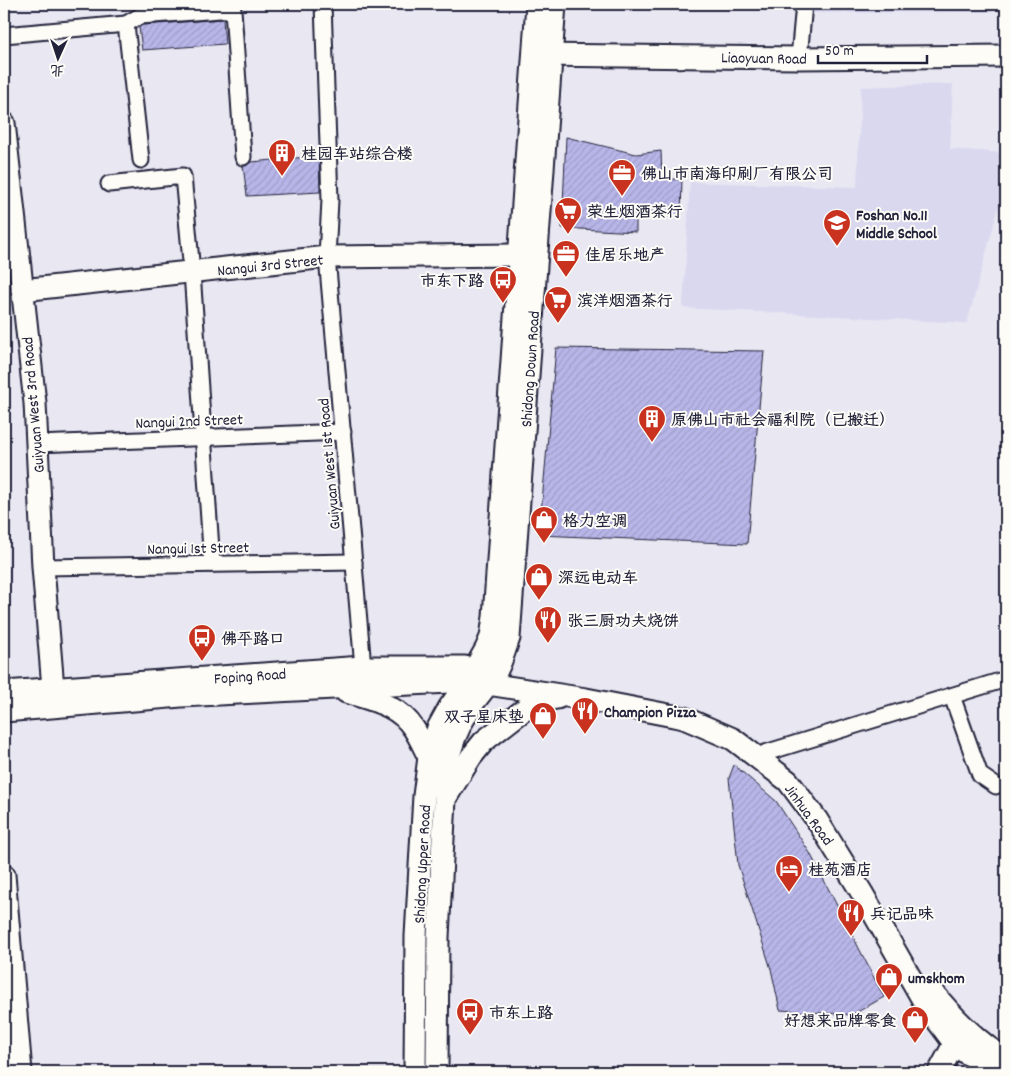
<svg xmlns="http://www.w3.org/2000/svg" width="1010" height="1076" font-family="Dekko,'LXGW WenKai TC',sans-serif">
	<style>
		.built { fill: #dad8ef }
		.building { fill: url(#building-hatch); stroke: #22223b }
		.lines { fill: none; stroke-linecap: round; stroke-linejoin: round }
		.street-casing { stroke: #22223b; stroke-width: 19 }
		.secondary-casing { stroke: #22223b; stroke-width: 25 }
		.street { stroke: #fdfcf7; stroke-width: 15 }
		.secondary { stroke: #fdfcf7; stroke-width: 21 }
		.labels { text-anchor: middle; stroke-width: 4; stroke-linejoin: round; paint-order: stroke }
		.street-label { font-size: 16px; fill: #22223b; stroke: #fdfcf7 }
		.poi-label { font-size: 16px; font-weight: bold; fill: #22223b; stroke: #fdfcf7; text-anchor: start }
	</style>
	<defs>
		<pattern id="building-hatch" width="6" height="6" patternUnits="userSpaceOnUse" patternTransform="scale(1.25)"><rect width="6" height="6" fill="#b8b6e8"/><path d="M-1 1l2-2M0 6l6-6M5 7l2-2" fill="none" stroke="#9e9cc8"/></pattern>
	</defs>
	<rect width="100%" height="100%" fill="#e8e7f2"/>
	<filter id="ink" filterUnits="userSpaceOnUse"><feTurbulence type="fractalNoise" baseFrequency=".02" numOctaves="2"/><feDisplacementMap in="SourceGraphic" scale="10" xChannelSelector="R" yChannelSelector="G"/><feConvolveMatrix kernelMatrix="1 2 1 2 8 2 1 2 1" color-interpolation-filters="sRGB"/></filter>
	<g filter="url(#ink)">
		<g class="built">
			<path d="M811,4H992V12L810,13Z"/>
			<path d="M953,84L950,149L1006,153V180L967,323L683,308L690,182L857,187L861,87Z"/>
		</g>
		<g class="building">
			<path d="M223,19L225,44L142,50L139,27L143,25Z"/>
			<path d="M566,137L636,154L661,151L662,179H682L681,216H636V232L562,228Z"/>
			<path d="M319,156L320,192L247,196L243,166L251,162Z"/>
			<path d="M556,348L764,351L747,544L539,535Z"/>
			<path d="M734,765L776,801L810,853L884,997L852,1015L780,1010L771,969L738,865L729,778Z"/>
		</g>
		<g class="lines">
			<defs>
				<g id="street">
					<path d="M323,4L330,200L327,257L363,667"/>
					<path d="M126,24L141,160"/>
					<path d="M4,35L126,24L140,16L233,9L243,157"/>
					<path d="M799,58L804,4"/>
					<path d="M109,184L183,176L192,272L212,564"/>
					<path d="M37,444L343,432"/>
					<path d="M43,567L354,562"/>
					<path d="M952,696L980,775L996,786"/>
					<path d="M765,753L1006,679"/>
				</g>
				<g id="secondary">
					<path d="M537,55L799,58L1006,56"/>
					<path d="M4,123L35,403L43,567L53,688"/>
					<path d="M22,290L327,257L519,255"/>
					<path d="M4,692L363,667H465"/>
					<path d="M346,692C372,700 399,705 414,729C420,738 424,748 429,757"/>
					<path d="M4,711L181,696L468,681L586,699L684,718L733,739L788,781L817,820L862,893L927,1007L954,1043L966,1053L1004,1072"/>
					<path d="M445,799L471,757L484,741L534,702L557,698"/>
					<path d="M4,875L21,1072"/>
					<path d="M932,991C951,1015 979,1044 1006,1059"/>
					<path d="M415,1072L416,936L424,796L429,757L438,728L449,708L468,681L486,649L491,637L494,617L537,4"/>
					<path d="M437,1072L438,937L445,799C443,766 452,736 470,708C478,695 490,684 497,670C502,660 505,649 509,638L555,4"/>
					<path d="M939,1072L960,1033"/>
				</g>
			</defs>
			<use href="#street" class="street-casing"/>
			<use href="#secondary" class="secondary-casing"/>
			<use href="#street" class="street"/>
			<use href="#secondary" class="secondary"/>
		</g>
	</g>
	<defs>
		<symbol id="building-pin" viewBox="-11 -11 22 30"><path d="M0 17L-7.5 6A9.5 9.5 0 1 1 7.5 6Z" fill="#c8321e" stroke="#fdfcf7"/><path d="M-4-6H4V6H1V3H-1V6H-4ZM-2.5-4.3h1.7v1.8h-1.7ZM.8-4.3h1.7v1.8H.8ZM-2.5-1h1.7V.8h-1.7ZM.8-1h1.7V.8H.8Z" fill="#fff"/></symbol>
		<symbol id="office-pin" viewBox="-11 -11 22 30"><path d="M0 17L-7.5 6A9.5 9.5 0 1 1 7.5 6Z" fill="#c8321e" stroke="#fdfcf7"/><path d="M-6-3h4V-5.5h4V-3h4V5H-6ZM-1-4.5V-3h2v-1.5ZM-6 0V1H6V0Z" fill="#fff"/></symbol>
		<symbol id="supermarket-pin" viewBox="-11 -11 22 30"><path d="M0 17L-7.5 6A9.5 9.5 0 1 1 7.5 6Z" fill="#c8321e" stroke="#fdfcf7"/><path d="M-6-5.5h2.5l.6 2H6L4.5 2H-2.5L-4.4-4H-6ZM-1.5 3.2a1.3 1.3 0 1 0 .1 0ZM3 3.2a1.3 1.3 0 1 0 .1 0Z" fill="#fff"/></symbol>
		<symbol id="school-pin" viewBox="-11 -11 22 30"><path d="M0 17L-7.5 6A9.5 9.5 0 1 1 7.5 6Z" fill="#c8321e" stroke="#fdfcf7"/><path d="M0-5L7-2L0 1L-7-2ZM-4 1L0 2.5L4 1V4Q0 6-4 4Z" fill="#fff"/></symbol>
		<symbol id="bus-pin" viewBox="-11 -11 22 30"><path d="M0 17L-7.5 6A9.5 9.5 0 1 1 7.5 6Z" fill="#c8321e" stroke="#fdfcf7"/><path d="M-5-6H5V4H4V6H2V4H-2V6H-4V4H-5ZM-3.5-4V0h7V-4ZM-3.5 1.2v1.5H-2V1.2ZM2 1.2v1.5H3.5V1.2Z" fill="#fff"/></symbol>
		<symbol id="shop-pin" viewBox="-11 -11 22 30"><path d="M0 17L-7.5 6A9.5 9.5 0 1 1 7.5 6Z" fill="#c8321e" stroke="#fdfcf7"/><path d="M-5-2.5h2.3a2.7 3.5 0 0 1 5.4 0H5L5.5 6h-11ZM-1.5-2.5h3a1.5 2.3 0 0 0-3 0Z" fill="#fff"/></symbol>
		<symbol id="restaurant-pin" viewBox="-11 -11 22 30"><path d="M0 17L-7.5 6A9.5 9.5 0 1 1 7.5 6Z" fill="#c8321e" stroke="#fdfcf7"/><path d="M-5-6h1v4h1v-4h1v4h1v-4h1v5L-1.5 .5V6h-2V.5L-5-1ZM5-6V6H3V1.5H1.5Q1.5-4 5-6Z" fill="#fff"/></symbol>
		<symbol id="hotel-pin" viewBox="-11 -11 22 30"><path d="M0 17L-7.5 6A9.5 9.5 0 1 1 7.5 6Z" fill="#c8321e" stroke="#fdfcf7"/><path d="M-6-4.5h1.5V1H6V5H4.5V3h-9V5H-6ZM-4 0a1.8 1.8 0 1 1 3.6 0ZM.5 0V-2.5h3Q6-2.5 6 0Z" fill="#fff"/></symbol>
	</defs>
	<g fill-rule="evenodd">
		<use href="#building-pin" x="266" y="137" width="32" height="43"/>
		<use href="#office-pin" x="606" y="157" width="32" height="43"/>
		<use href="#supermarket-pin" x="552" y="195" width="32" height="43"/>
		<use href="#school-pin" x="821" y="207" width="32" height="43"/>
		<use href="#office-pin" x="550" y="238" width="32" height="43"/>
		<use href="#bus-pin" x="487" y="264" width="32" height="43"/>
		<use href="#supermarket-pin" x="542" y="284" width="32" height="43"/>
		<use href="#building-pin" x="636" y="403" width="32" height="43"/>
		<use href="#shop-pin" x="528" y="504" width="32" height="43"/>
		<use href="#shop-pin" x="523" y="561" width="32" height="43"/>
		<use href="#restaurant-pin" x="532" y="604" width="32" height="43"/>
		<use href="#bus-pin" x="186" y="622" width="32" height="43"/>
		<use href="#restaurant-pin" x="569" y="695" width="32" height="43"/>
		<use href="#shop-pin" x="527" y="700" width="32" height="43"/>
		<use href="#hotel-pin" x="773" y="853" width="32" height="43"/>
		<use href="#restaurant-pin" x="835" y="897" width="32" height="43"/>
		<use href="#shop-pin" x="873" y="961" width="32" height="43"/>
		<use href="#bus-pin" x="454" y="996" width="32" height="43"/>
		<use href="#shop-pin" x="899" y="1004" width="32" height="43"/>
	</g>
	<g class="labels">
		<g class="street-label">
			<text transform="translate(764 57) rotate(1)" y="6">Liaoyuan Road</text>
			<text transform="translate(270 264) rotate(-6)" y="6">Nangui 3rd Street</text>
			<text transform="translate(529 369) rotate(-86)" y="6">Shidong Down Road</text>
			<text transform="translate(32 405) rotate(-95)" y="6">Guiyuan West 3rd Road</text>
			<text transform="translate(189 420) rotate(-2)" y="6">Nangui 2nd Street</text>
			<text transform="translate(328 464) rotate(-95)" y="6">Guiyuan West 1st Road</text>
			<text transform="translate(198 547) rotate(-1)" y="6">Nangui 1st Street</text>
			<text transform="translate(250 675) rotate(-4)" y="6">Foping Road</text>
			<text transform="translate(810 814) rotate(54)" y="6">Jinhua Road</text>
			<text transform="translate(421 864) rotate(-87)" y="6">Shidong Upper Road</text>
		</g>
		<g class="poi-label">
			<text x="301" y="159">桂园车站综合楼</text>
			<text x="641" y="179">佛山市南海印刷厂有限公司</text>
			<text x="587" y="217">荣生烟酒茶行</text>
			<text x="856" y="220">Foshan No.11<tspan x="856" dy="18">Middle School</tspan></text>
			<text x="585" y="260">佳居乐地产</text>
			<text x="484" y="286" text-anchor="end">市东下路</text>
			<text x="577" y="306">滨洋烟酒茶行</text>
			<text x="671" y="425">原佛山市社会福利院（已搬迁）</text>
			<text x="563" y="526">格力空调</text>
			<text x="558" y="583">深远电动车</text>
			<text x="567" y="626">张三厨功夫烧饼</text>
			<text x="221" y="644">佛平路口</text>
			<text x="604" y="717">Champion Pizza</text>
			<text x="524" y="722" text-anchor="end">双子星床垫</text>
			<text x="808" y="875">桂苑酒店</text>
			<text x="870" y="919">兵记品味</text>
			<text x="908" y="983">umskhom</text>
			<text x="489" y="1018">市东上路</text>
			<text x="896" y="1026" text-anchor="end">好想来品牌零食</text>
		</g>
	</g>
	<rect width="1010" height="1076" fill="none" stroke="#fdfcf7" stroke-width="20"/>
	<rect x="10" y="10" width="990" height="1056" fill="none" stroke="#22223b" stroke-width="2" filter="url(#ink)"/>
	<g transform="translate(58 58) rotate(183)" stroke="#fdfcf7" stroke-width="4" paint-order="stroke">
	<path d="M0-4L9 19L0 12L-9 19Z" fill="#22223b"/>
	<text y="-8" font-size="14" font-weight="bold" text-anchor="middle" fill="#22223b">北</text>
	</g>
	<path d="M818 55v8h109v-8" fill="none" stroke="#22223b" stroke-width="2.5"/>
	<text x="825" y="55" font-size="15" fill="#22223b" stroke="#fdfcf7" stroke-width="4" paint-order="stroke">50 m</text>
</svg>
